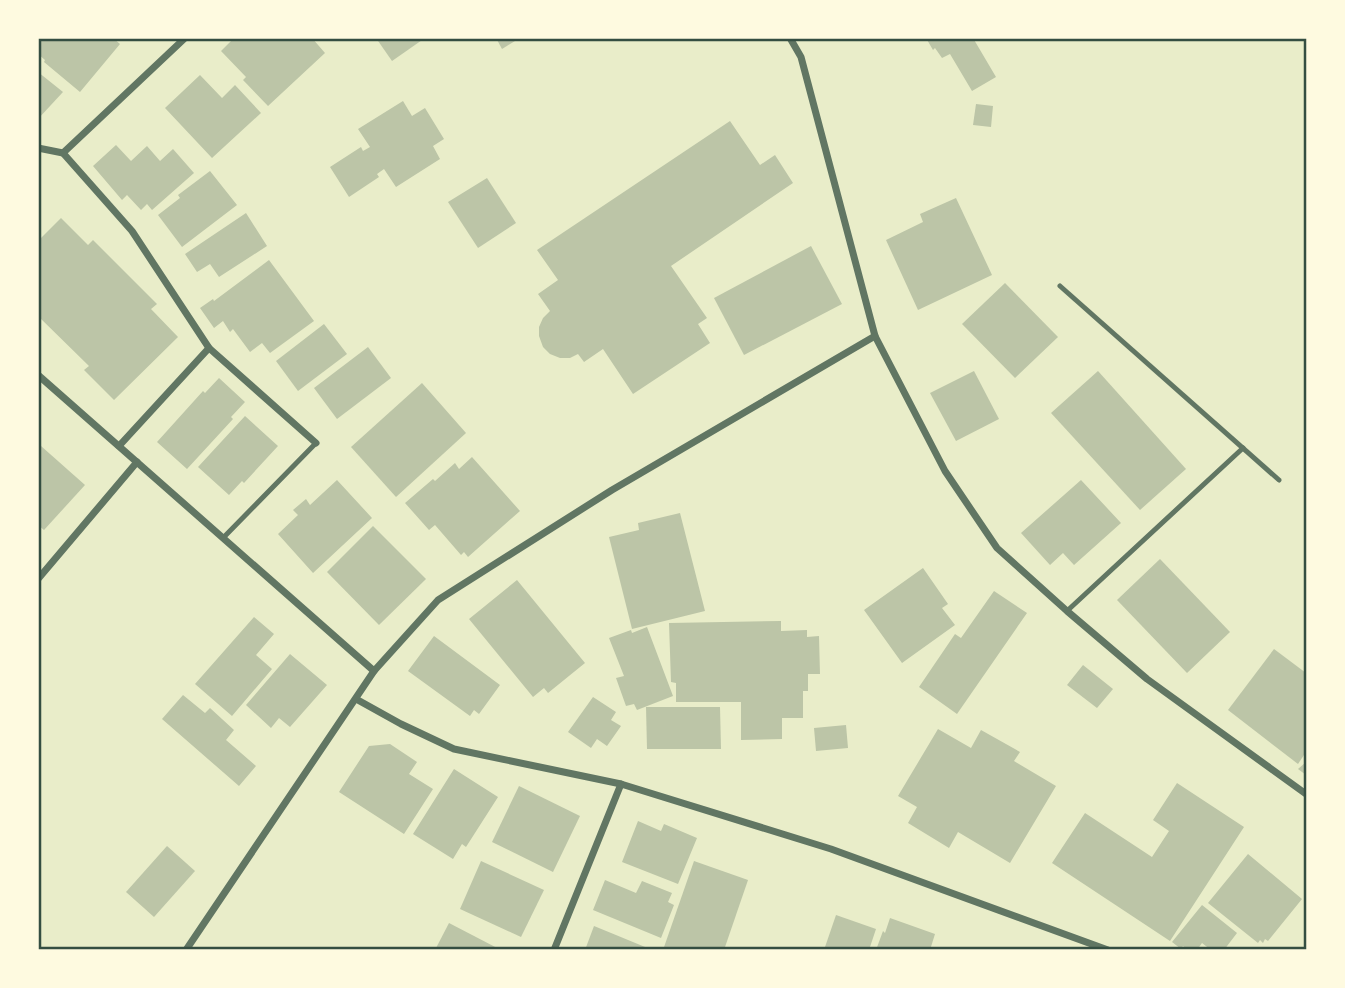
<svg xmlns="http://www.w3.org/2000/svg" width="1345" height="988" font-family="'Asap Condensed',sans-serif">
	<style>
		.building { fill: #bcc5a7 }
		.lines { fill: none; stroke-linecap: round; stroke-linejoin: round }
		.service { stroke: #617663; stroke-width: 5 }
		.minor { stroke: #617663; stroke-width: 7 }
		.neatline { fill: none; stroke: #344e41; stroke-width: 2.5 }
	</style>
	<rect width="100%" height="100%" fill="#e9edc9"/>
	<g class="building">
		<path d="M38,38H113L120,44L80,92L44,62L45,60L38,54Z"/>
		<path d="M234,38H312L325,53L268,106L243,80L246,77L221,51Z"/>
		<path d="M376,38H425L392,61Z"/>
		<path d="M496,38H520L502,49Z"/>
		<path d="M926,38H973L996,77L972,91L950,54L942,58L935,48L933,50Z"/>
		<path d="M38,72L63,92L38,119Z"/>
		<path d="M200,75L222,98L235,85L261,113L212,158L165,108Z"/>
		<path d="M403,101L412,116L425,108L444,139L433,146L440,159L396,187L384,169L377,174L379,177L349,197L330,167L361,147L363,151L370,147L358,129Z"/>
		<path d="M976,104L993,106L991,127L973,125Z"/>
		<path d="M730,121L760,165L775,155L793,183L671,266L707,318L698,324L710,343L633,394L603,349L584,362L578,354L570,358H560L550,354L543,347L539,336V327L543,318L550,311L538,294L558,280L537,250Z"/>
		<path d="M116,145L131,161L147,146L160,161L173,149L194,173L152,210L147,204L141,210L127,195L122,200L93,166Z"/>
		<path d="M210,171L237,205L182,247L158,215L180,198L178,195Z"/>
		<path d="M487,178L516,223L478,248L448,202Z"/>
		<path d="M956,198L992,275L918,310L886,240L923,222L920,214Z"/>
		<path d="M246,213L267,246L219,277L210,264L197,272L185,254Z"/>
		<path d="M61,218L88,245L93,240L157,304L151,309L178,337L114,400L84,370L89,366L38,316V241Z"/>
		<path d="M811,246L842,304L744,355L714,298Z"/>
		<path d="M269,260L314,321L270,353L262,343L250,352L233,329L230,332L223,321L214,328L200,308L213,299L214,301Z"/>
		<path d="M1005,283L1058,337L1015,378L962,324Z"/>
		<path d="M324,324L347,354L298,391L276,361Z"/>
		<path d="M368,347L391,378L337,419L314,388Z"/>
		<path d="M974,371L999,419L956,441L930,393Z"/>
		<path d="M1098,371L1186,469L1140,510L1051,413Z"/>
		<path d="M219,378L245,402L231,417L233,419L187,469L157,442L203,391L205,393Z"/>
		<path d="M422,383L466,433L396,497L351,447Z"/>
		<path d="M245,416L278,446L244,483L242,481L229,495L198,467Z"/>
		<path d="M41,446L85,485L44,530L38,525V449Z"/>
		<path d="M472,457L520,511L468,557L464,552L461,555L435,525L429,530L405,503L433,479L435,481L455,463L459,469Z"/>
		<path d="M337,480L372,518L313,573L278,534L298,515L293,510L306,499L310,505Z"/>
		<path d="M1081,480L1121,523L1074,565L1063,553L1050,565L1021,533Z"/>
		<path d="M680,513L705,611L632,629L609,537L639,530L638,523Z"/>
		<path d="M373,526L426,579L379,625L327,572Z"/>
		<path d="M1160,559L1230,632L1187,673L1117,600Z"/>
		<path d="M923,568L948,604L942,608L955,625L902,663L864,610Z"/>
		<path d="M517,580L585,663L548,693L544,688L533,697L469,619Z"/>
		<path d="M994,591L1027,613L957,714L919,687L955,634L961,638Z"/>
		<path d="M254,617L274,634L256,655L272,669L232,716L195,684Z"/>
		<path d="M781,621V631L807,630V637L819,636L820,674H808V691H803V718H782V739L741,740V702H676V683L671,682L669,623Z"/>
		<path d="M647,627L673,696L637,710L634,704L626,706L616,678L624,676L609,638L631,630L632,633Z"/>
		<path d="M434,636L500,685L479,714L474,710L470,716L408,671Z"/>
		<path d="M1274,649L1306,673V752L1298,764L1228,710Z"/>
		<path d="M290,654L327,685L290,727L279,718L271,728L246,705Z"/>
		<path d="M1083,665L1113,689L1097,708L1067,685Z"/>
		<path d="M183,695L205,713L210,708L234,730L226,740L256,766L239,786L162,719Z"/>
		<path d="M593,697L616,712L611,720L621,726L607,746L597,739L591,748L568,732Z"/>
		<path d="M646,707H720L721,749H647Z"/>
		<path d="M846,725L848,748L816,751L814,728Z"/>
		<path d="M938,729L971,748L981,730L1020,752L1014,761L1056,786L1010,863L958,832L949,848L908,823L917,807L898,796Z"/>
		<path d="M390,744L417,762L409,774L433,789L404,834L339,792L369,746Z"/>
		<path d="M1306,762V775L1298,769Z"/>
		<path d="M454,769L498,797L466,847L462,844L453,859L413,834Z"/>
		<path d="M1177,783L1244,827L1170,941L1052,863L1085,813L1152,857L1169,831L1153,820Z"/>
		<path d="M519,786L580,816L553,872L492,842Z"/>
		<path d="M638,821L661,831L664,824L697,838L678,884L622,862Z"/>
		<path d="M167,846L195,871L154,917L126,892Z"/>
		<path d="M1248,854L1302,899L1268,941L1265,939L1263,943L1260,940L1258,943L1208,903Z"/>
		<path d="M481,861L544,890L521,937L460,909Z"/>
		<path d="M694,861L748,880L724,950H663Z"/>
		<path d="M605,880L636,893L642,881L672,893L668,902L674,905L661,938L593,910Z"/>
		<path d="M1202,905L1237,933L1224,950H1211L1202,943L1197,950H1187L1183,946L1181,949L1172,942Z"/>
		<path d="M836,915L876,929L869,950H824Z"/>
		<path d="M890,918L935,934L930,950H876L883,931L885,933Z"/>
		<path d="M449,923L501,950H435Z"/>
		<path d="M594,926L650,949V950H585Z"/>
	</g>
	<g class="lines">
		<g class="service">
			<path d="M1060,286L1279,480"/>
			<path d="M223,538L316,443"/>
			<path d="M1067,611L1243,448"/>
		</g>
		<g class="minor">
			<path d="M790,38L801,57L875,336L945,471L997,548L1067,611L1147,679L1306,794"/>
			<path d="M38,148L63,153L185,38"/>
			<path d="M63,153L132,231L209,348L316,443"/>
			<path d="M38,375L374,671"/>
			<path d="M119,446L209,348"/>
			<path d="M38,579L137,462"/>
			<path d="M356,699L401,724L454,749L621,784L831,849L1108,950"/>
			<path d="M186,950L374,671L438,600L612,490L875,336"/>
			<path d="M554,950L621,784"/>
		</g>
	</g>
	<rect width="1345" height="988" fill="none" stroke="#fefae0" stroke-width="80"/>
	<rect x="40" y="40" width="1265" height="908" class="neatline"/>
</svg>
